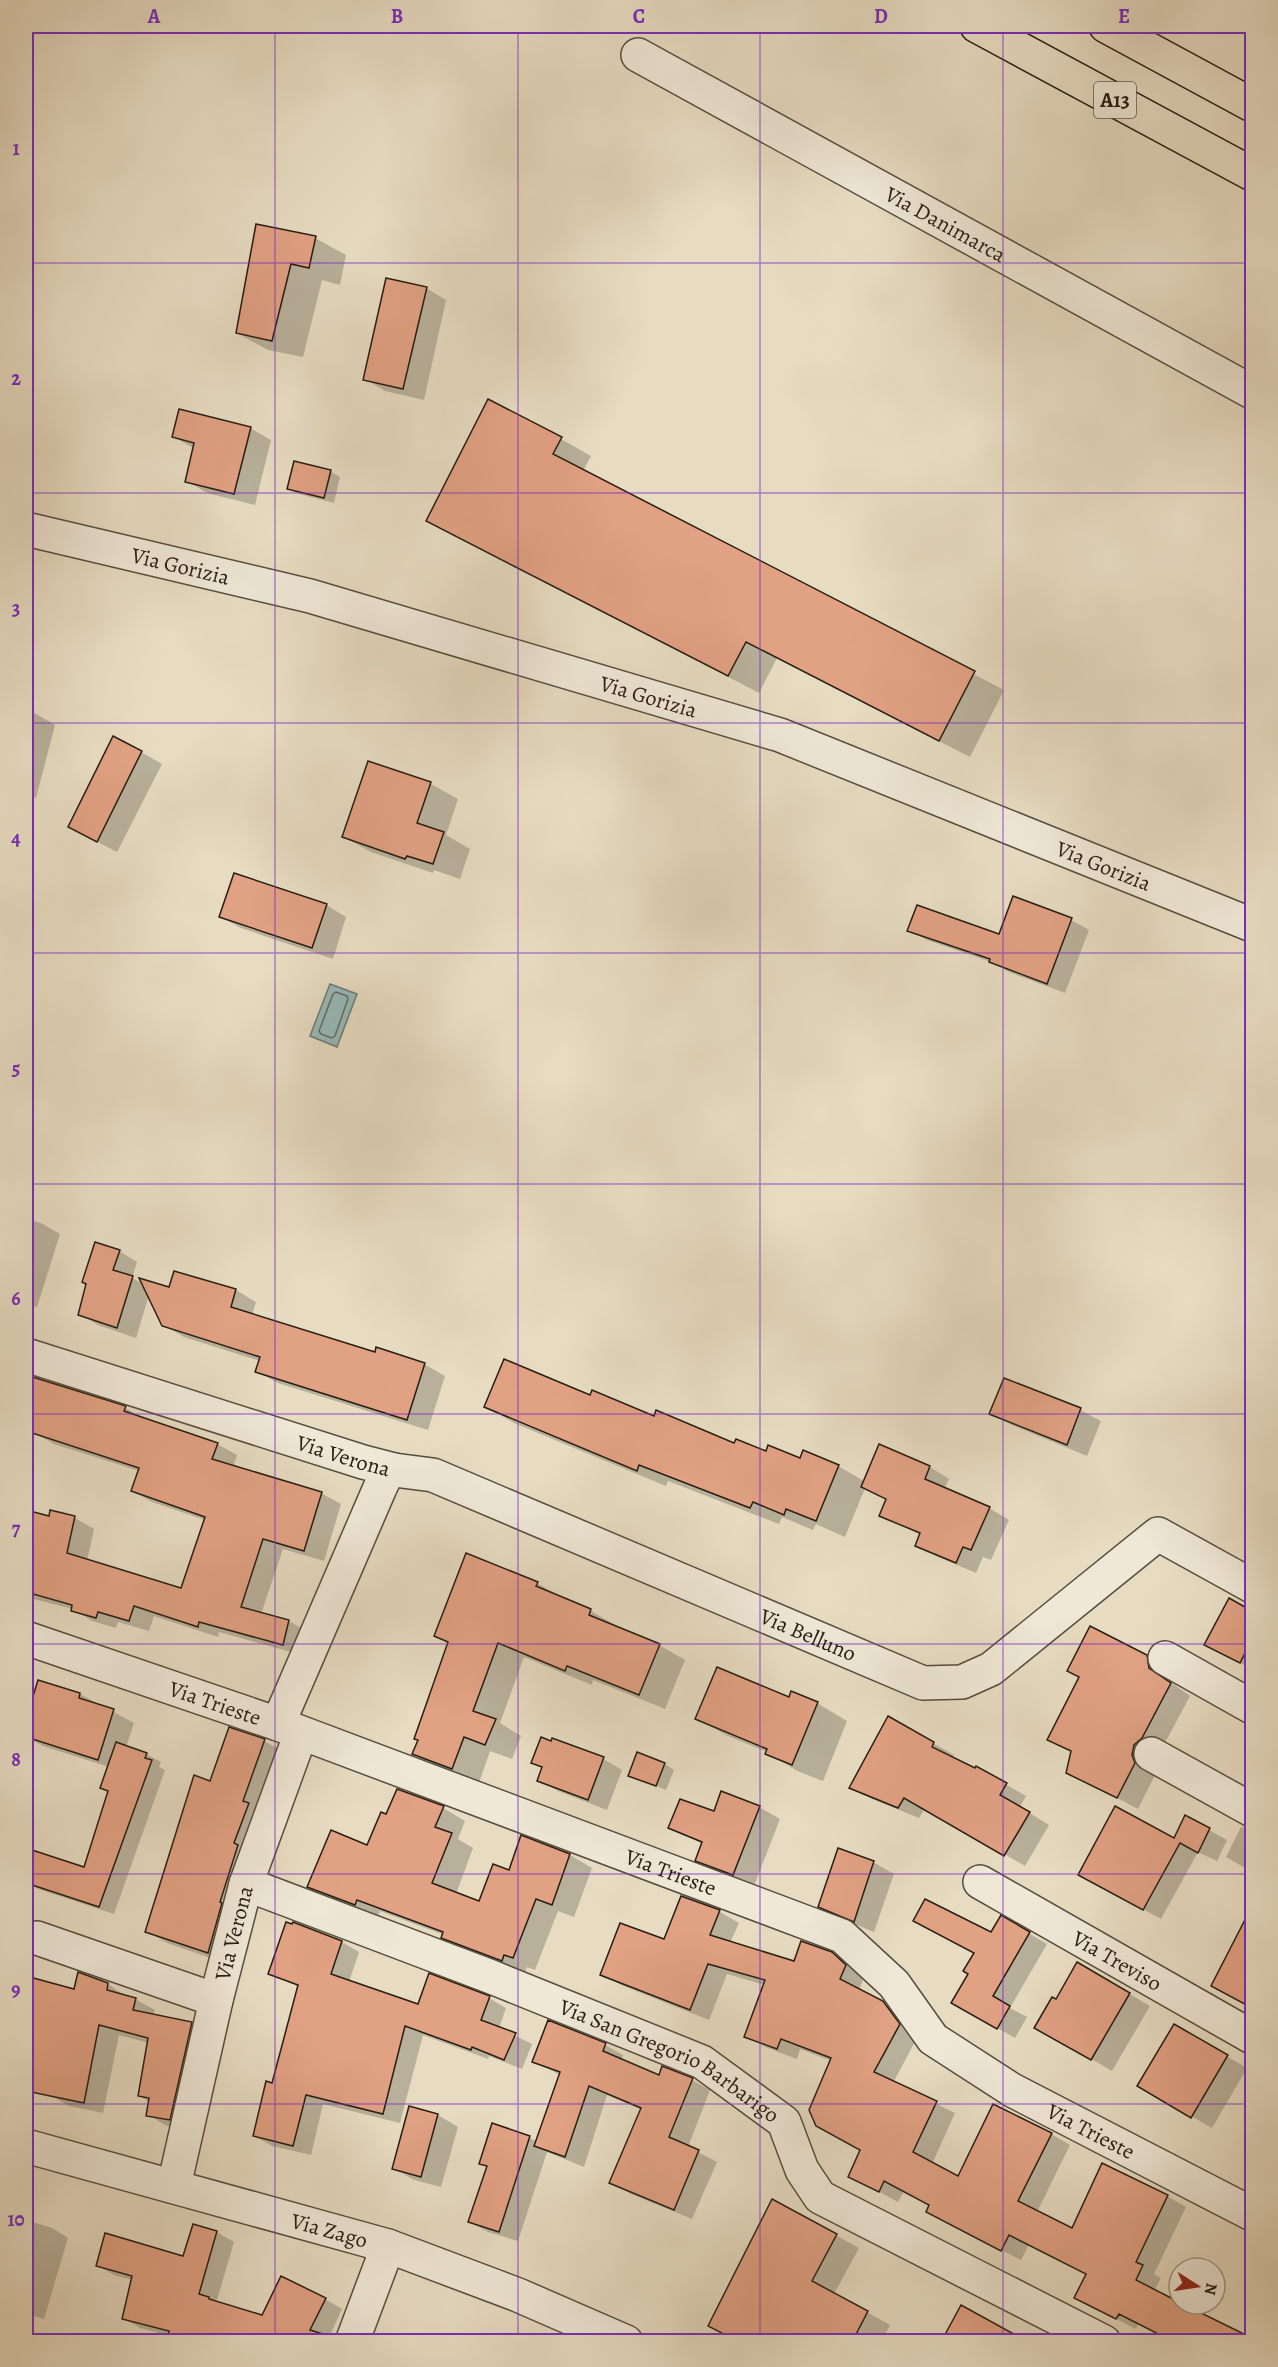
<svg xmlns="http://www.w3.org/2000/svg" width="1278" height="2367" font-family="Alegreya,serif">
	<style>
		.water { fill: #98baba; stroke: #6b7b77; stroke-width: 1.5 }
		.shadow { fill: #0003 }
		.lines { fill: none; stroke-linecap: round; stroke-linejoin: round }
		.shore { stroke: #606c66; stroke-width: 1.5 }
		.building { fill: #e1a183; stroke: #271d13; stroke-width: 1.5 }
		.minor-casing { stroke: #574d3f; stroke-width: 36 }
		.highway-casing { stroke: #271d13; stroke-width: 36 }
		.minor { stroke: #efe8d7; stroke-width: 33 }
		.highway { stroke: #e7dcc2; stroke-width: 33 }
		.grid { fill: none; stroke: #7b2cbf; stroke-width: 1.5; stroke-opacity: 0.55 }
		.labels { text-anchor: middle; stroke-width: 4.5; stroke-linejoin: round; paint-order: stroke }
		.shield { fill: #efe8d7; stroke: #635a4e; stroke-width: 1.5 }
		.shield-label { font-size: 21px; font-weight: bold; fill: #271d13 }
		.street-label { font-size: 22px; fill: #271d13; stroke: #efe8d7 }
		.neatline { fill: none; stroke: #7b2cbf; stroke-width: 2 }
		.grid-label { font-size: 20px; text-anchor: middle; font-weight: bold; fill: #7b2cbf }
	</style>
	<rect width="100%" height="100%" fill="#e7dcc2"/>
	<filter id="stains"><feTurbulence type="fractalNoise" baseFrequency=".00333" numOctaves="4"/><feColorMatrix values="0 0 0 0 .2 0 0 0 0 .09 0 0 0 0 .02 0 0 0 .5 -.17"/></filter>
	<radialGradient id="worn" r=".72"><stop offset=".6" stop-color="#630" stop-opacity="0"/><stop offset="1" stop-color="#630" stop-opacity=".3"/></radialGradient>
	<path class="water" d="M330,984L357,994L337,1047L310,1036Z"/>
	<g class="shadow">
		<path d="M257,226L315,238L346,255L340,285L322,280L303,357L268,350L237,333Z"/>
		<path d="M426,288L446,300L424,400L385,391L365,379Z"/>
		<path d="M250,428L271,440L255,505L207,493L187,481L195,449L174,437Z"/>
		<path d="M561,439L591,456L583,471L1004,690L970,757L777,658L759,693L428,520Z"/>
		<path d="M330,471L340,477L334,503L299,494L289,489Z"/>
		<path d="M26,708L55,725L36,798L28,796L26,806Z"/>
		<path d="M141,752L162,764L117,852L90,838Z"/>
		<path d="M369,763L431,784L458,799L446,835L470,849L460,879L434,870L433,873L371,852L344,837Z"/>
		<path d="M326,905L346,917L333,959L241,928L221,917Z"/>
		<path d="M1071,920L1089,930L1065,993L1009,972L994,963L927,940L909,930L1000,936Z"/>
		<path d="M26,1219L41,1223L60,1234L37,1307L26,1304Z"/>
		<path d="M119,1251L137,1262L132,1278L144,1284L170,1289L175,1273L236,1290L256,1302L252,1315L376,1354L424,1364L445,1376L428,1430L278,1383L257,1372L260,1361L184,1337L163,1325L149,1295L136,1338L98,1325L80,1314Z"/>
		<path d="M1005,1380L1080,1410L1101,1421L1087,1456L1012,1425L991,1414Z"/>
		<path d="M590,1397L735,1445L801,1460L838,1466L864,1481L879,1446L930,1467L949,1479L944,1489L989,1508L1009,1520L991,1560L983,1557L976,1573L936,1556L917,1545L921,1535L881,1515L888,1500L865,1488L845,1537L816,1524L813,1530L782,1517L779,1524L668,1481L666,1486L514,1423L486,1407Z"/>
		<path d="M125,1408L145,1419L217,1444L237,1455L233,1467L321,1493L341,1504L324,1561L283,1549L261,1614L289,1621L308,1632L302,1655L219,1632L218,1637L154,1616L149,1631L118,1622L116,1628L92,1621L73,1609L26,1597V1512L50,1518L51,1512L75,1518L94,1529L87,1561L182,1590L205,1520L152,1502L132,1491L139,1471L54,1444L35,1433Z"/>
		<path d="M537,1583L563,1599L591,1611L617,1626L616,1627L659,1645L685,1660L665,1709L593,1680L592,1685L524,1657L500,1723L521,1736L512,1759L490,1751L479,1783L440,1769L414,1754L449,1643L435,1636Z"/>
		<path d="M1229,1600L1252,1613V1669L1224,1655Z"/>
		<path d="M1146,1656L1167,1668L1169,1681L1190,1696L1152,1767L1155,1775L1138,1809L1068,1772L1072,1752L1049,1739L1080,1677Z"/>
		<path d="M39,1682L80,1694L134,1723L126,1747L146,1754L161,1762L159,1767L165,1770L114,1914L38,1889L26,1882L33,1851L85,1868L109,1792L101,1788L109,1767L43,1746L26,1737V1724Z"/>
		<path d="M790,1699L817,1703L847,1721L823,1781L797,1771L767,1752L728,1736L697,1719Z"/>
		<path d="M889,1718L954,1755L952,1758L976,1770L977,1768L1026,1796L1020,1807L1049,1825L1025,1866L925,1808L919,1818L872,1799L851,1788Z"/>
		<path d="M264,1741L284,1752L228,1964L167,1943L147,1931Z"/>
		<path d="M603,1759L622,1770L607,1810L558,1791L538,1780L543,1768L533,1762Z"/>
		<path d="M665,1764L674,1770L666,1790L630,1775Z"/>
		<path d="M722,1793L759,1807L780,1819L754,1886L718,1872L697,1860L703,1844L670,1828L715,1813Z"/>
		<path d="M26,1798L31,1802L26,1817Z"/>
		<path d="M443,1808L465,1821L458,1839L473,1848L456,1894L480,1903L510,1872L522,1837L570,1855L592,1868L574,1917L558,1911L535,1970L527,1967L525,1973L465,1950L443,1937L444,1935L380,1911L378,1917L331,1899L309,1886L368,1847L387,1816Z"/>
		<path d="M1241,1827L1252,1830V1872L1226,1857Z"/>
		<path d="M1209,1830L1227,1840L1217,1861L1198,1852L1161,1919L1098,1885L1175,1840Z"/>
		<path d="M873,1862L894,1874L874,1932L840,1918L820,1906Z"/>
		<path d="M682,1898L720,1912L739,1923L730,1943L795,1962L831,1954L851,1965L864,1977L859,1990L902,2014L918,2036L893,2083L955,2113L932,2164L959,2178L1051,2134L1070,2145L1037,2212L1072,2230L1167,2196L1186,2207L1154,2274L1161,2278L1154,2291L1252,2342H1174L1138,2324L1136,2329L1095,2308L1088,2274L1029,2244L1021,2260L946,2222L931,2205L904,2191L898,2202L850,2176L862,2150L832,2061L800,2049L797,2059L765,2047L746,2036L765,1985L727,1974L709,2020L621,1985L602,1974L665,1941Z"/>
		<path d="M1001,1917L1047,1944L1010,2008L1027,2017L1015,2038L953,2003Z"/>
		<path d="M294,1924L342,1942L359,1952L349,1982L419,2006L489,1998L506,2008L499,2028L532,2044L522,2069L489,2056L488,2059L423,2035L400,2123L323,2104L311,2155L272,2146L254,2136L273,2084L299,1987L270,1973Z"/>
		<path d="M26,1942L31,1945L26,1963Z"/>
		<path d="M1078,1964L1150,2006L1112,2071L1036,2027L1057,2001Z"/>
		<path d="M26,1978L75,1991L108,1984L126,1997L135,1999L155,2010L153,2016L191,2023L210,2034L189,2130L167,2126L148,2115L150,2102L139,2096L149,2043L119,2035L103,2113L69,2106L50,2095L57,2060L26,2050Z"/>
		<path d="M1174,2026L1247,2068L1212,2128L1139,2086Z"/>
		<path d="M605,2045L623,2055L621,2061L660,2077L692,2080L710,2090L688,2147L717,2162L692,2219L629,2193L611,2182L642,2110L607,2095L584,2167L547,2152L518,2241L488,2232L470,2222L488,2168L480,2163L493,2125L537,2141L560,2075L534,2061Z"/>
		<path d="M410,2108L438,2115L458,2127L441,2187L414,2180L394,2168Z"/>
		<path d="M773,2201L859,2248L834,2294L890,2325L881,2342H740Z"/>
		<path d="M26,2220L52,2228L68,2238L44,2319L26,2314Z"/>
		<path d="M217,2232L234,2242L216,2303L263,2317L325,2299L342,2309L327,2342H169L170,2336L140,2328L123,2318L133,2280L114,2275L97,2265L184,2257Z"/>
	</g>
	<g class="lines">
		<path class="shore" d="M336,992L347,996L348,999L335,1036L332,1038L321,1034L319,1031L333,994Z"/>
	</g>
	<g class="building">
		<path d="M256,224L316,236L309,268L291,264L272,341L236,333Z"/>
		<path d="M386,278L427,287L403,389L363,380Z"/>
		<path d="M488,399L562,437L553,454L975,671L939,741L746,642L728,676L426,521Z"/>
		<path d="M179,409L251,427L234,494L185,482L194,443L172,437Z"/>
		<path d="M294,461L331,470L324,498L287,489Z"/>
		<path d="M113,736L142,751L97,842L68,827Z"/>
		<path d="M368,761L431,782L417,823L444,832L433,864L407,856L405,859L342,837Z"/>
		<path d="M234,873L327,904L312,948L219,917Z"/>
		<path d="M1013,896L1072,918L1047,984L989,962L990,959L907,931L917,905L999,934Z"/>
		<path d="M95,1242L120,1250L113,1270L133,1276L117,1328L78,1315L86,1284L82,1282Z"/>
		<path d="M174,1271L236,1289L231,1307L375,1352L376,1347L425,1363L407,1420L255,1372L260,1357L162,1326L139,1278L169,1287Z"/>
		<path d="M504,1359L590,1395L592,1390L654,1416L656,1410L734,1443L736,1439L766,1451L768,1445L800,1458L803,1450L839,1465L816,1521L786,1509L784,1515L753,1502L750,1508L639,1465L637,1471L484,1407Z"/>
		<path d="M26,1375L126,1406L124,1411L218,1443L212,1459L322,1492L304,1551L263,1539L241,1607L289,1620L283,1645L199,1622L198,1627L134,1606L129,1621L98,1612L96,1618L71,1611L72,1605L26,1592V1510L49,1516L50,1510L75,1516L67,1553L181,1588L205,1517L131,1491L139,1468L26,1431Z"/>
		<path d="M1004,1378L1081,1408L1067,1445L989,1414Z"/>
		<path d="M879,1444L930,1466L925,1479L990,1507L971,1550L963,1547L956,1563L915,1546L920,1533L879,1516L886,1499L861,1487Z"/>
		<path d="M466,1553L538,1582L536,1586L591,1609L589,1615L660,1644L639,1695L567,1666L565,1671L498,1643L473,1711L496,1719L485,1745L464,1737L452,1769L412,1754L418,1740L414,1739L448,1642L434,1636Z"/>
		<path d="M1229,1598L1252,1611V1639L1240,1663L1204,1645Z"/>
		<path d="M1090,1626L1147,1655L1149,1668L1171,1683L1142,1738L1134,1745L1132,1755L1135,1763L1117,1798L1066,1773L1071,1751L1047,1740L1079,1677L1067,1671Z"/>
		<path d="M717,1667L789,1697L791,1691L818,1702L792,1765L765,1754L767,1749L695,1719Z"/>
		<path d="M38,1680L80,1693L79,1698L114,1709L98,1760L26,1737V1719Z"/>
		<path d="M888,1716L934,1742L932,1747L975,1768L976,1766L1007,1783L1000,1795L1030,1812L1004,1856L904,1798L898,1808L849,1788Z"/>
		<path d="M229,1727L265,1739L243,1801L249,1803L234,1843L238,1845L220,1902L222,1903L208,1953L145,1932L194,1775L210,1781Z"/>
		<path d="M541,1737L551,1741L552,1738L604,1757L588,1800L537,1781L542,1767L531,1763Z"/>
		<path d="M116,1742L147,1753L145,1758L152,1760L99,1907L26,1883V1871L32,1850L84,1867L108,1791L100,1788Z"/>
		<path d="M637,1752L665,1763L656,1786L628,1776Z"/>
		<path d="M397,1789L444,1806L435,1827L452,1833L432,1883L479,1901L493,1864L509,1870L521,1835L570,1854L552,1905L536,1899L513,1958L504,1955L502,1961L441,1938L443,1932L357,1900L355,1905L307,1887L331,1830L367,1845L381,1812L386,1814Z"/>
		<path d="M721,1791L760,1806L733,1875L695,1861L702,1842L668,1828L680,1799L714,1811Z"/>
		<path d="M1115,1806L1174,1838L1185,1815L1210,1828L1198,1853L1180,1843L1143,1910L1078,1875Z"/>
		<path d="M838,1848L874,1861L854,1922L818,1907Z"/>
		<path d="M681,1896L720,1910L710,1935L794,1961L801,1941L832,1952L846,1965L840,1979L883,2001L900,2024L874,2072L937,2101L913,2152L958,2176L993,2104L1052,2133L1018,2201L1072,2228L1102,2163L1168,2195L1136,2262L1143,2265L1136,2280L1179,2302V2304H1183L1252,2338V2342H1174L1119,2314L1116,2319L1074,2298L1086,2274L1009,2235L1001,2251L926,2212L929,2205L884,2181L879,2192L848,2177L860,2150L816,2126L809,2110L831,2058L781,2039L777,2049L744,2037L765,1980L708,1964L690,2010L600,1975L620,1923L664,1939Z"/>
		<path d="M925,1899L991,1932L1001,1915L1030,1932L993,1996L1010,2006L997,2029L951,2003L968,1974L963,1971L974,1953L913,1921Z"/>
		<path d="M1252,1906V2008L1211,1986Z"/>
		<path d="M286,1922L292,1924L293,1922L342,1941L331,1974L418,2004L429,1973L490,1996L481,2020L516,2033L504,2060L472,2047L471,2050L405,2026L383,2114L306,2095L293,2146L253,2136L266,2081L272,2083L298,1985L268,1974Z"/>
		<path d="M1077,1962L1130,1993L1091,2060L1034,2028L1052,1997L1056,1999Z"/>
		<path d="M78,1972L108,1983L107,1990L136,1998L133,2010L192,2022L170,2120L146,2116L149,2098L138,2096L148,2038L99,2025L84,2103L26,2091V1976L74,1989Z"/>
		<path d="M548,2020L606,2043L603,2051L659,2075L662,2066L693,2078L669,2137L699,2150L674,2210L609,2183L641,2108L589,2086L565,2157L534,2146L560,2072L532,2062Z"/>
		<path d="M1174,2024L1228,2055L1191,2118L1137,2086Z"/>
		<path d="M409,2106L438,2114L421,2177L392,2169Z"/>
		<path d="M492,2123L530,2136L499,2232L468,2222L487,2166L479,2164Z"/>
		<path d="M772,2199L837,2234L812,2281L868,2311L852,2342H739L708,2326Z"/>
		<path d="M193,2224L217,2231L199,2294L209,2297V2299L262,2315L281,2276L326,2298L310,2330L326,2335L325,2342H167L169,2331L122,2319L132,2276L96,2266L105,2233L183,2256Z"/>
		<path d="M961,2305L1028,2342H941Z"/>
	</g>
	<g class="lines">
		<defs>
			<g id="minor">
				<path id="s1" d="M638,55L1252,392"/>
				<path id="s2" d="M26,529L310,596L780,735L1252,925"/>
				<path id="s3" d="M26,1355L363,1462L394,1470L385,1477L379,1490L278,1724"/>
				<path id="s4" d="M394,1470L433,1475L923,1683L962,1682L991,1669L1158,1534L1252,1586"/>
				<path id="s5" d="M26,1638L278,1724L842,1936L894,1984L933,2039L1012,2090L1252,2214"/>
				<path d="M1165,1658L1252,1707"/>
				<path d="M1151,1754L1252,1810"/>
				<path id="s6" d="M980,1882L1252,2037"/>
				<path id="s7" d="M246,1884L489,1976L702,2062L784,2122L802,2170L820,2197L1104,2342"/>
				<path d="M37,1938L216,2000"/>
				<path id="s8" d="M26,2146L388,2246L518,2295L626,2342"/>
				<path id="s9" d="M174,2186L216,2000L246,1884L301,1733"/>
				<path d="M352,2342L388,2246"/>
			</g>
			<g id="highway">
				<path d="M977,26L1252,174"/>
				<path d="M1106,26L1252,105"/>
			</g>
		</defs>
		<use href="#minor" class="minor-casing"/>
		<use href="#highway" class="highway-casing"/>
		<use href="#minor" class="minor"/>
		<use href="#highway" class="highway"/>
	</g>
	<path class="grid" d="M275,26V2342M518,26V2342M760,26V2342M1003,26V2342M26,263H1252M26,493H1252M26,723H1252M26,953H1252M26,1184H1252M26,1414H1252M26,1644H1252M26,1874H1252M26,2104H1252"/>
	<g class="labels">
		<rect class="shield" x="1094" y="82" width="42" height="36" rx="4.5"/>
		<g class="shield-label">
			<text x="1115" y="107">A13</text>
		</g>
		<g class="street-label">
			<text dy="8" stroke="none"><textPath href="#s1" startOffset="351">Via Danimarca</textPath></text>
			<text dy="8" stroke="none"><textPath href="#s2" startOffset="159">Via Gorizia</textPath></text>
			<text dy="8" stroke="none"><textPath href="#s2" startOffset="645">Via Gorizia</textPath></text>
			<text dy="8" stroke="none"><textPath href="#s2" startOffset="1131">Via Gorizia</textPath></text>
			<text dy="8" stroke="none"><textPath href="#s3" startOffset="333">Via Verona</textPath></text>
			<text dy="8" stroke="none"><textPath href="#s4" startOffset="447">Via Belluno</textPath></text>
			<text dy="8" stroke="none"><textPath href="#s5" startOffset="200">Via Trieste</textPath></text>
			<text dy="8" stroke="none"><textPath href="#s5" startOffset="686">Via Trieste</textPath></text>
			<text dy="8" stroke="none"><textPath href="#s9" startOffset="260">Via Verona</textPath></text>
			<text dy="8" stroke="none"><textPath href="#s6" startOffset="158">Via Treviso</textPath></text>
			<text dy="8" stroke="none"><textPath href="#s7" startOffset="460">Via San Gregorio Barbarigo</textPath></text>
			<text dy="8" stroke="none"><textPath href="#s5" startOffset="1190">Via Trieste</textPath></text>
			<text dy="8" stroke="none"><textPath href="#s8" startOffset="315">Via Zago</textPath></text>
		</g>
	</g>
	<rect width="1278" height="2367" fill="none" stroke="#e7dcc2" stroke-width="66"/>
	<g transform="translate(1197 2286) rotate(102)"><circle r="28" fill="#efe8d7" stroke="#9f9789" stroke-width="1.5"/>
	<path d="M0-4.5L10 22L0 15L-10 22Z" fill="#8f2418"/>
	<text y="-9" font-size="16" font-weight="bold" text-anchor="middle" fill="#271d13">N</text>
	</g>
	<rect x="33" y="33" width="1212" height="2301" class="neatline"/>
	<g class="grid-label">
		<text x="154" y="23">A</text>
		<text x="397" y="23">B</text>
		<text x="639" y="23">C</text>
		<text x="881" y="23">D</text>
		<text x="1124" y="23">E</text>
		<text x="16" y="155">1</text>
		<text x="16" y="385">2</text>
		<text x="16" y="615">3</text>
		<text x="16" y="845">4</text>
		<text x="16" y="1075">5</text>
		<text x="16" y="1305">6</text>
		<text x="16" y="1535">7</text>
		<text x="16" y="1766">8</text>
		<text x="16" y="1996">9</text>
		<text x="16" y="2226">10</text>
	</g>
	<rect width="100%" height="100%" filter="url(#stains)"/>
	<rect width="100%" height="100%" fill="url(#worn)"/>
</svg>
